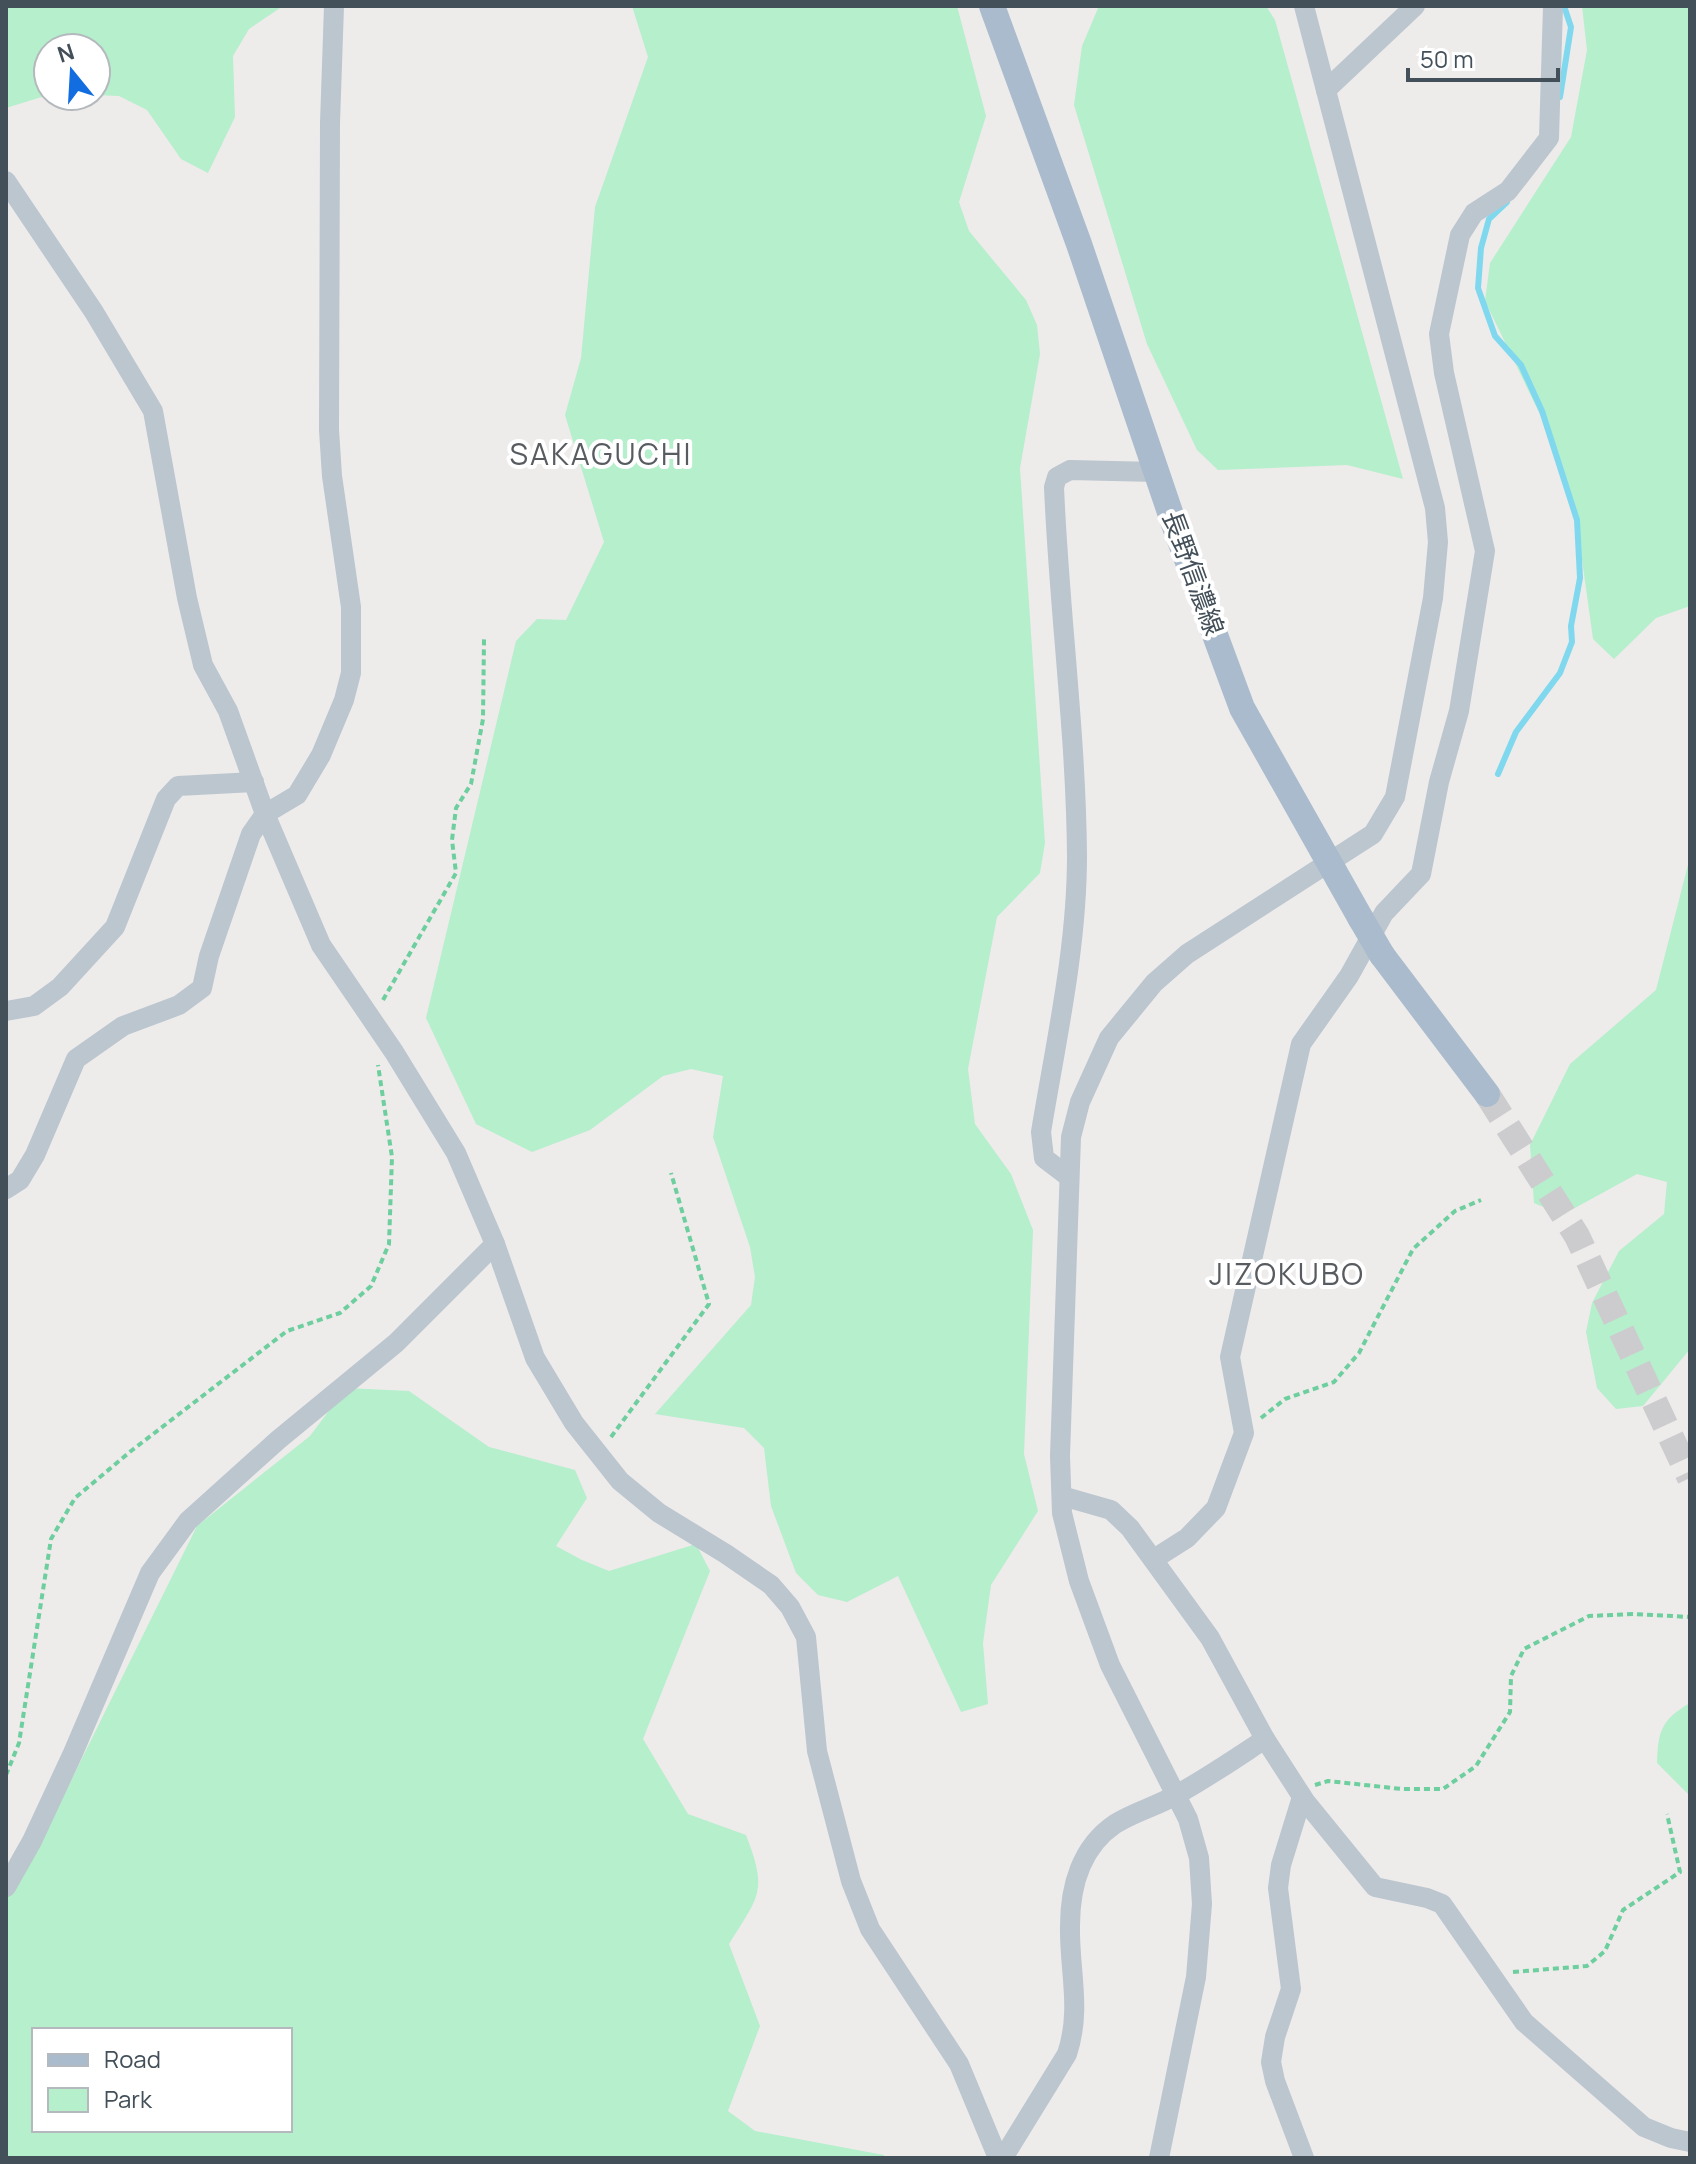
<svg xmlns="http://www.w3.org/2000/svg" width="1696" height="2164" font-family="Manrope,'Noto Sans JP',sans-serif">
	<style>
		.green { fill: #b5efcc; fill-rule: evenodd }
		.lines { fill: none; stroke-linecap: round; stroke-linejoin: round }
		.stream { stroke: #80d8ee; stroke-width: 6 }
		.major-tunnel { stroke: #ccccce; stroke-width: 26; stroke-dasharray: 26 13; stroke-linecap: butt }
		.path { stroke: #6dce9e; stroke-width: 4; stroke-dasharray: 6 4; stroke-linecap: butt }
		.minor { stroke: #bbc6cf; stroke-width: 20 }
		.major { stroke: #a9bbcc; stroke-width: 26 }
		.major-bridge { stroke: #a9bbcc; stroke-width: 26 }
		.labels { text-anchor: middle; stroke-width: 8; stroke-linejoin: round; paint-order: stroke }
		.street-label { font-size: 26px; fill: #434f59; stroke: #fff }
		.quarter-label { font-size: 30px; letter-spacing: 2px; fill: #585c60; stroke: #fff }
	</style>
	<rect width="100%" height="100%" fill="#eeebeb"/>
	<g class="green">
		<path d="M6,6H283L249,29L233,56L235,117L208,173L181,159L147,110L119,96L96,95V48H48V95L6,108Z"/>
		<path d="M632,6H957L986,116L959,202L969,231L1026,300L1037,325L1040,354L1020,468L1045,843L1040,873L997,917L968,1069L975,1124L1011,1174L1033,1230L1024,1454L1038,1511L991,1585L983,1643L988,1704L961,1712L898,1576L847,1602L818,1595L796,1573L771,1506L764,1448L744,1428L655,1414L751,1305L755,1277L750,1247L713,1137L723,1076L691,1069L663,1076L590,1130L532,1152L476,1124L426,1018L516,641L537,619L566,620L604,542L565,415L581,358L595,207L648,57Z"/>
		<path d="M1099,6H1266L1275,20L1403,479L1347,465L1218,470L1197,450L1147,344L1074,105L1082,46Z"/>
		<path d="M1582,6H1690V606L1656,618L1614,659L1593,639L1576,516L1550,435L1485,301L1490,263L1571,137L1587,50Z"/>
		<path d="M1690,857V1349L1643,1406L1616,1409L1597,1388L1586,1332L1592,1303L1619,1251L1664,1214L1667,1182L1637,1174L1562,1215L1534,1203L1530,1145L1570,1064L1656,990Z"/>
		<path d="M346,1388L409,1391L489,1447L575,1470L587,1498L556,1546L582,1560L609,1571L696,1544L710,1571L643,1739L688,1814L746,1835C768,1892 759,1895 729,1944L760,2026L728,2111L755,2131L884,2155V2158H6V1899L52,1819L197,1526L310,1436ZM34,2030H290V2130H34Z"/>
		<path d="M1690,1703V1796L1657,1763C1658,1731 1661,1720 1690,1703Z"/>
	</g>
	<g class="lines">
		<g class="stream">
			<path d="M1560,97L1571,27L1564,6"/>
			<path d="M1498,774L1516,732L1560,673L1572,642L1571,626L1580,578L1577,520L1542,411L1521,365L1495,336L1478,288L1481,248L1489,219L1507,202"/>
		</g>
		<path class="major-tunnel" d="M1487,1094L1577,1236L1690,1478"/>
		<g class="path">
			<path d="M383,1000L456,873L452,840L456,808L471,784L483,719L484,639"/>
			<path d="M1261,1418L1285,1399L1334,1382L1359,1353L1413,1249L1455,1211L1481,1200"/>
			<path d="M611,1437L709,1304L671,1173"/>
			<path d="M6,1775L19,1743L51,1539L75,1498L131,1451L287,1331L340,1313L371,1286L389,1244L392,1157L378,1065"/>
			<path d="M1315,1785L1328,1781L1402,1789H1443L1476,1766L1510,1712L1511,1676L1524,1649L1589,1616L1633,1614L1690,1617"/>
			<path d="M1513,1972L1587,1966L1605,1951L1623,1910L1680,1872L1667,1814"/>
		</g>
		<g class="minor">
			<path d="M1326,90L1415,6"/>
			<path d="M6,181L94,312L153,411L187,598L203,665L228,711L265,814L321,945L394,1052L456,1153L495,1244L535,1358L574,1423L620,1481L659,1513L726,1554L771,1585L790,1607L806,1637L817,1751L851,1881L870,1929L959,2064L998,2158"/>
			<path d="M6,1011L34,1006L60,987L115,927L166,799L178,786L254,782"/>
			<path d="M1069,1177L1044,1158L1041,1132C1056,1041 1077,948 1077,856C1076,732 1059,610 1054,487L1057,477L1070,470L1156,472"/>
			<path d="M6,1189L20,1180L35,1155L76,1059L123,1026L179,1005L202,988L209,956L251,834L265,814L297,795L321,755L344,700L351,673V607L332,476L329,430L330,123L334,6"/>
			<path d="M1062,1496L1111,1510L1130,1528L1210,1638L1265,1739"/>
			<path d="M1154,1559L1187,1538L1216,1508L1244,1433L1230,1357L1301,1044L1349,976L1384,913L1421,874L1439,782L1459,711L1485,551L1444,373L1439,334L1460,235L1474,213L1508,191L1549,138L1553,6"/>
			<path d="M1302,1797L1281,1865L1278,1888L1291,1989L1275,2037L1271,2062L1275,2081L1304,2158"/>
			<path d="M6,1887L32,1841L73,1753L150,1573L188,1521L278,1440L396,1343L495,1244"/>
			<path d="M1003,2158L1067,2054C1082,2009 1069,1970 1070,1926C1070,1887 1081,1847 1115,1824C1134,1812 1157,1806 1176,1795C1207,1778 1236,1758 1265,1739L1305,1801L1375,1887L1427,1898L1442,1904L1524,2022L1644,2127L1671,2138L1690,2142"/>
			<path d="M1159,2158L1196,1977L1202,1904L1199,1858L1188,1819L1110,1665L1079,1581L1062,1513L1060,1456L1071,1137L1080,1102L1109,1038L1154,983L1187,954L1373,834L1395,797L1433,598L1438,542L1435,508L1304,6"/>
		</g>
		<g class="major">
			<path d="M992,6L1079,244L1174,524L1242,708L1361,919"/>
			<path d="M1382,955L1487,1094"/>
		</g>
		<path class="major-bridge" d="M1361,919L1382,955"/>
	</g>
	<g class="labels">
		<g class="street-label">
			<text transform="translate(1193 573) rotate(70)" y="9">長野信濃線</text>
		</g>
		<g class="quarter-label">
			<text x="601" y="465">SAKAGUCHI</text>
			<text x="1287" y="1285">JIZOKUBO</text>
		</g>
	</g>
	<rect width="1696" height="2164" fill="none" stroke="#434f59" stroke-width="16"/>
	<rect x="32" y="2028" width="260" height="104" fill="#ffffff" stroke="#b4b9bd" stroke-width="2"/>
	<rect x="48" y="2054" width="40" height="12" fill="#a9bbcc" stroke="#b4b9bd" stroke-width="2"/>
	<text x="104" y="2068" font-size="24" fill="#434f59">Road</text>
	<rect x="48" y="2088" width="40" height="24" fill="#b5efcc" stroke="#b4b9bd" stroke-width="2"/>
	<text x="104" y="2108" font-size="24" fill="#434f59">Park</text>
	<g transform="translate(72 72) rotate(342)"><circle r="38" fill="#ffffff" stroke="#b4b9bd" stroke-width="2"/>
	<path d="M0-6L14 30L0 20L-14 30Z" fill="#126de1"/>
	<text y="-12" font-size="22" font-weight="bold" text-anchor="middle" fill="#434f59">N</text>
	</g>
	<path d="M1408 68v12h150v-12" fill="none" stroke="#434f59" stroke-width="4"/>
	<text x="1420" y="68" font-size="24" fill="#434f59" stroke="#ffffff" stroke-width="6" paint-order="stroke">50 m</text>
</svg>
